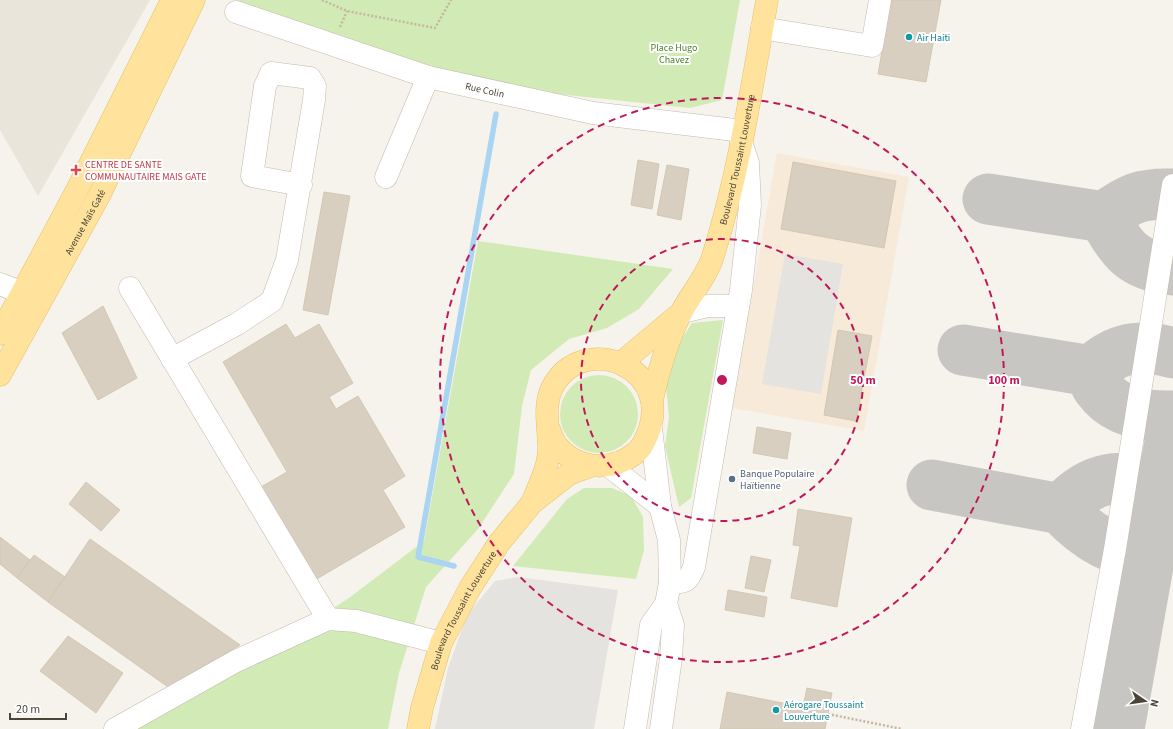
<svg xmlns="http://www.w3.org/2000/svg" width="1173" height="729" font-family="'Source Sans 3',sans-serif">
	<style>
		.residential { fill: #eae5da }
		.commercial { fill: #f7ead8 }
		.green { fill: #d2eab5 }
		.parking { fill: #e5e3e0 }
		.lines { fill: none; stroke-linecap: round; stroke-linejoin: round }
		.stream { stroke: #a9d4f2; stroke-width: 5.5 }
		.taxiway { stroke: #c8c6c3; stroke-width: 51 }
		.building { fill: #d8cfc1; stroke: #d3c7b4 }
		.minor-casing { stroke: #c2bbae; stroke-width: 23 }
		.major-casing { stroke: #e6c16a; stroke-width: 23 }
		.path { stroke: #c4b79f; stroke-width: 2.5; stroke-dasharray: 2 2; stroke-linecap: butt }
		.minor { stroke: #fff; stroke-width: 22 }
		.major { stroke: #ffe39c; stroke-width: 22 }
		.ring { fill: none; stroke: #c2185b; stroke-width: 2; stroke-dasharray: 7 5 }
		.culture-dot { fill: #0f9aa8; stroke: #fff; stroke-width: 1.5 }
		.health-dot { fill: #e0444e; stroke: #fff; stroke-width: 1.5 }
		.service-dot { fill: #5c6f8a; stroke: #fff; stroke-width: 1.5 }
		.labels { text-anchor: middle; stroke-width: 4; stroke-linejoin: round; paint-order: stroke }
		.culture-label { font-size: 10px; fill: #0d838f; stroke: #fff; text-anchor: start }
		.park-label { font-size: 10px; fill: #4a7f2a; stroke: #fff }
		.street-label { font-size: 10px; fill: #4b4439; stroke: #fff }
		.health-label { font-size: 10px; fill: #be3a42; stroke: #fff; text-anchor: start }
		.service-label { font-size: 10px; fill: #4e5e75; stroke: #fff; text-anchor: start }
		.centre { fill: #c2185b; stroke: #fff; stroke-width: 2 }
		.ring-label { font-size: 12px; text-anchor: middle; font-weight: bold; fill: #c2185b; stroke: #fff; stroke-width: 4; stroke-linejoin: round; paint-order: stroke }
	</style>
	<rect width="100%" height="100%" fill="#f6f3ec"/>
	<path class="residential" d="M0,0H150L38,196L0,130Z"/>
	<path class="commercial" d="M777,153L909,177L864,431L732,408Z"/>
	<g class="green">
		<path d="M237,0H740L722,100L690,108L481,86L242,9Z"/>
		<path d="M478,241L673,269L639,309L607,328L569,339L531,370L522,406L514,474L478,529L426,587L399,673L388,729H121L304,627L349,598L424,541Z"/>
		<path d="M723,320L691,498L679,507L665,446L669,417L666,387L668,368L681,340L692,323Z"/>
		<circle cx="599" cy="414" r="39"/>
		<path d="M584,488H612L631,496L643,517L644,550L636,579L513,566L567,499Z"/>
	</g>
	<g class="parking">
		<path d="M785,254L843,264L821,394L762,384Z"/>
		<path d="M518,577L618,590L594,729H435L448,668L467,615L495,581Z"/>
	</g>
	<g class="lines">
		<path class="stream" d="M454,566L418,557L496,114"/>
		<g class="taxiway">
			<path d="M988,199L1104,217C1130,198 1141,193 1173,194"/>
			<path d="M1104,217C1121,250 1134,266 1173,270"/>
			<path d="M963,350L1091,371C1116,347 1141,343 1173,353"/>
			<path d="M1091,371C1093,376 1094,384 1098,388C1115,412 1145,417 1173,416"/>
			<path d="M932,485L1061,509C1091,476 1123,469 1161,492"/>
			<path d="M1061,509C1085,535 1113,554 1150,555"/>
			<path d="M1119,729L1173,425"/>
		</g>
	</g>
	<g class="building">
		<path d="M891,0H941L926,82L878,74Z"/>
		<path d="M638,160L659,164L652,209L631,205Z"/>
		<path d="M793,162L896,181L884,248L781,229Z"/>
		<path d="M667,165L689,169L681,220L657,215Z"/>
		<path d="M324,192L350,196L328,315L303,310Z"/>
		<path d="M103,306L137,378L98,400L62,333Z"/>
		<path d="M286,324L295,338L319,324L353,383L329,397L336,409L358,396L405,476L383,490L405,527L315,580L261,487L287,472L223,362Z"/>
		<path d="M838,330L872,336L856,421L824,415Z"/>
		<path d="M757,427L791,433L787,459L753,453Z"/>
		<path d="M86,482L120,510L101,531L69,504Z"/>
		<path d="M798,509L852,518L837,607L791,598L800,546L793,545Z"/>
		<path d="M0,537L30,560L17,578L0,564Z"/>
		<path d="M90,539L240,645L168,687L48,602Z"/>
		<path d="M34,555L65,577L48,602L17,578Z"/>
		<path d="M751,556L771,560L764,592L745,588Z"/>
		<path d="M728,590L767,597L764,617L725,610Z"/>
		<path d="M68,636L123,673L96,713L40,671Z"/>
		<path d="M807,688L832,693L825,729H720L727,692L803,707Z"/>
	</g>
	<g class="lines">
		<defs>
			<g id="minor">
				<path id="s1" d="M236,12L428,77L593,113L743,131"/>
				<path d="M762,28L872,46L880,0"/>
				<path d="M386,177L428,77"/>
				<path d="M0,284L40,300"/>
				<path d="M130,288L328,619"/>
				<path d="M682,312L708,306H738"/>
				<path d="M172,359L237,324L272,301L287,260L314,100L315,86L310,78L271,73L265,86L252,176L301,185"/>
				<path d="M609,466L660,506"/>
				<path d="M670,583C686,582 688,582 694,567L741,290L750,205L748,163L741,142"/>
				<path d="M115,729L236,661L328,619L356,621L441,643"/>
				<path d="M635,729L651,625L666,604L670,583L669,540L660,506L651,428"/>
				<path d="M661,729L671,658L673,625L666,604"/>
				<path d="M1082,729L1115,549L1173,185"/>
			</g>
			<g id="major">
				<path d="M0,334L77,190L172,0"/>
				<path d="M621,363L677,316"/>
				<path id="s2" d="M0,375L99,196L194,0"/>
				<path id="s3" d="M652,400C659,369 667,340 682,311C691,294 708,274 713,256C739,173 752,86 767,0"/>
				<path d="M532,503C539,485 549,467 549,448C549,428 543,407 552,388C582,328 684,369 643,444C639,452 628,459 620,462C597,470 573,465 557,446C553,441 551,433 548,427"/>
				<path id="s4" d="M418,729L422,708L441,643L470,588L499,543L532,503L569,474L591,466"/>
			</g>
		</defs>
		<use href="#minor" class="minor-casing"/>
		<use href="#major" class="major-casing"/>
		<g class="path">
			<path d="M322,0L347,11L435,28L451,0"/>
			<path d="M340,27L347,11"/>
			<path d="M828,714L902,729"/>
		</g>
		<use href="#minor" class="minor"/>
		<use href="#major" class="major"/>
	</g>
	<g class="ring">
		<circle cx="722" cy="380" r="141"/>
		<circle cx="722" cy="380" r="282"/>
	</g>
	<g class="culture-dot">
		<circle cx="909" cy="37" r="4"/>
		<circle cx="776" cy="710" r="4"/>
	</g>
	<path class="health-dot" d="M74 164h4v4h4v4h-4v4h-4v-4h-4v-4h4z"/>
	<circle class="service-dot" cx="732" cy="479" r="4"/>
	<g class="labels">
		<g class="culture-label">
			<text x="917" y="41">Air Haiti</text>
			<text x="784" y="708">Aérogare Toussaint<tspan x="784" dy="12">Louverture</tspan></text>
		</g>
		<g class="park-label">
			<text x="674" y="51">Place Hugo<tspan x="674" dy="12">Chavez</tspan></text>
		</g>
		<g class="street-label">
			<text dy="4" stroke="none"><textPath href="#s1" startOffset="261">Rue Colin</textPath></text>
			<text dy="4" stroke="none"><textPath href="#s3" startOffset="257">Boulevard Toussaint Louverture</textPath></text>
			<text dy="4" stroke="none"><textPath href="#s2" startOffset="175">Avenue Maïs Gaté</textPath></text>
			<text dy="4" stroke="none"><textPath href="#s4" startOffset="128">Boulevard Toussaint Louverture</textPath></text>
		</g>
		<g class="health-label">
			<text x="85" y="168">CENTRE DE SANTE<tspan x="85" dy="12">COMMUNAUTAIRE MAIS GATE</tspan></text>
		</g>
		<g class="service-label">
			<text x="740" y="477">Banque Populaire<tspan x="740" dy="12">Haïtienne</tspan></text>
		</g>
	</g>
	<circle cx="722" cy="380" r="6" class="centre"/>
	<g class="ring-label">
		<text x="863" y="384">50 m</text>
		<text x="1004" y="384">100 m</text>
	</g>
	<g transform="translate(1145 701) rotate(103)" stroke="#ffffff" stroke-width="3" paint-order="stroke">
	<path d="M0-3L7 15L0 10L-7 15Z" fill="#4b4439"/>
	<text y="-6" font-size="11" font-weight="bold" text-anchor="middle" fill="#4b4439">N</text>
	</g>
	<path d="M10 713v6h56v-6" fill="none" stroke="#4b4439" stroke-width="2"/>
	<text x="16" y="713" font-size="12" fill="#4b4439" stroke="#ffffff" stroke-width="3" paint-order="stroke">20 m</text>
</svg>
